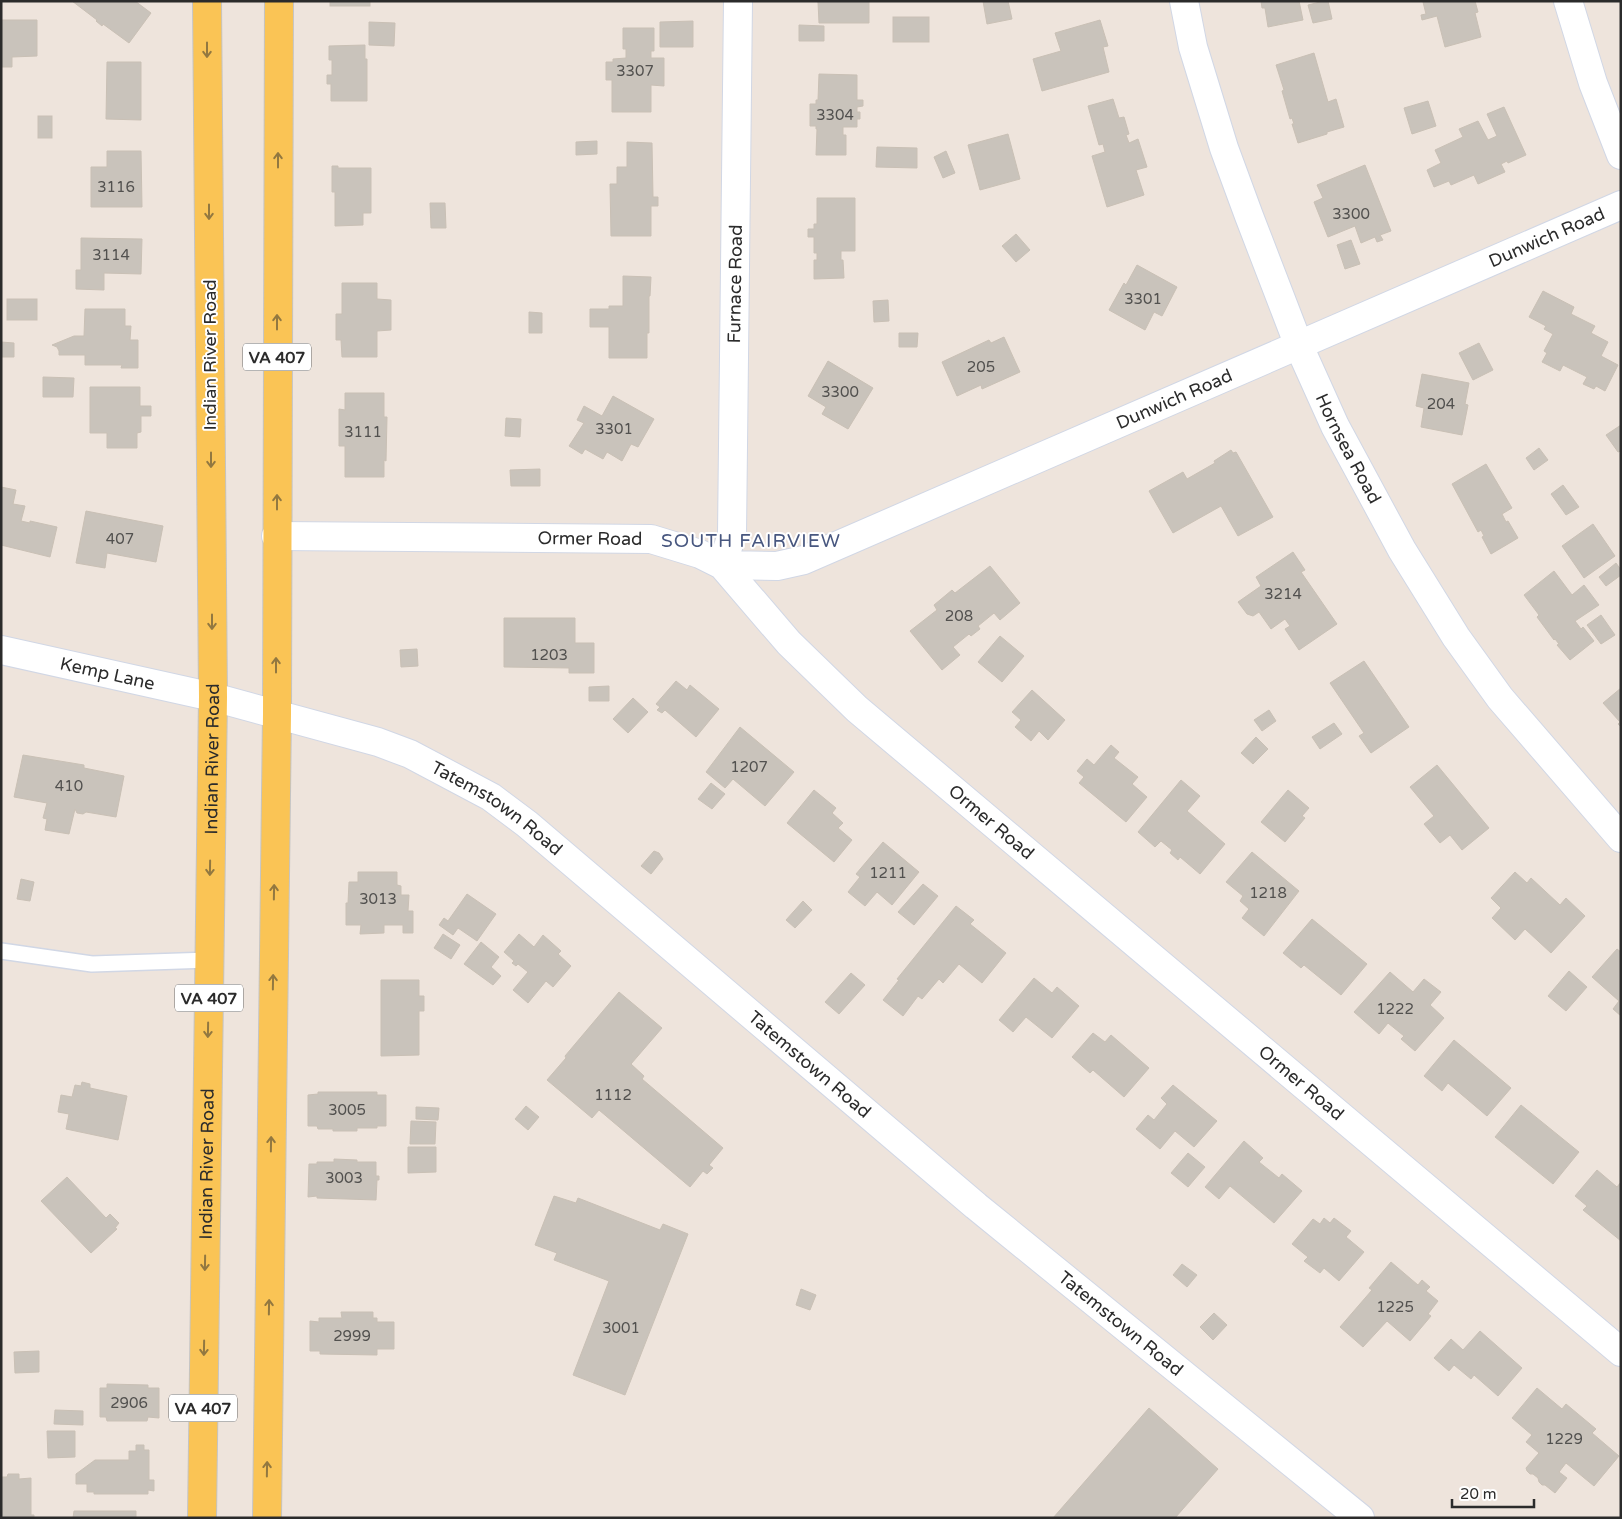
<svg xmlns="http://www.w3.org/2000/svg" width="1622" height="1519" font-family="'Varela Round',sans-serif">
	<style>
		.building { fill: #c9c3bb; stroke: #c9c0b5 }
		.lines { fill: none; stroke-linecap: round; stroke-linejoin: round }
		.service-casing { stroke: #d1d7e5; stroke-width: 18 }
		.minor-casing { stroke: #d1d7e5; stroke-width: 30 }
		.primary-casing { stroke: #c4c4c4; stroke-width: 30 }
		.service { stroke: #fff; stroke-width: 15 }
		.minor { stroke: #fff; stroke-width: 28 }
		.primary { stroke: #fac455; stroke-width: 28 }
		.oneway { stroke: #927840 }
		.labels { text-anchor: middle; stroke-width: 4; stroke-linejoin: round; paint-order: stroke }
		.number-label { font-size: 15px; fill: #52514f }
		.shield { fill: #fff; stroke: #6b6b6b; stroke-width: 1 }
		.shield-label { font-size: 16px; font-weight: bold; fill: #2b2b2b }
		.street-label { font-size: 18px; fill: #2b2b2b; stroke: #fff }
		.neighbourhood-label { font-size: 19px; letter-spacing: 1px; fill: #48577f; stroke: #fff }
	</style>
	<rect width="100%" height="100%" fill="#eee4dc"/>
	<g class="building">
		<path d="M72,1H135L151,13L129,43L103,24L102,26L96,21L97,20Z"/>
		<rect x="330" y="1" width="40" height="5"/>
		<path d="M816,1H869V23H819L818,2Z"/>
		<path d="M983,1H1008L1012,19L987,24Z"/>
		<path d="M1261,1H1299L1303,20L1268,27L1265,8H1262Z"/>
		<path d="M1324,1H1328L1332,19L1313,23L1308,5Z"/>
		<path d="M1427,1H1475L1478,12L1475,13L1481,37L1445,47L1437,16L1422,20L1421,15L1426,14L1423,2Z"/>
		<rect x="893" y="17" width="36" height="25"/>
		<path d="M1,20H37V56L12,57V67H1Z"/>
		<path d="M1100,20L1108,46L1103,47L1109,72L1042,91L1033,59L1061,51L1055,33Z"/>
		<path d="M693,21V47H660V22Z"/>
		<path d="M369,22L395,23L394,46L369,45Z"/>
		<path d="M799,25L824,26V41H799Z"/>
		<path d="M623,28H654V51H651V58H664V86L651,85V112H612V80H606V62H613V59L626,58V49H623Z"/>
		<path d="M365,45V59H367V101H331V84H327V75H332V60H329V46Z"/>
		<path d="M1314,53L1328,102L1336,99L1344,127L1327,132V134L1298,143L1292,124H1294L1292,118L1290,119L1282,91L1284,90L1276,65Z"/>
		<path d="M107,62H141V120L106,119Z"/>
		<path d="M819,74L857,75V100H863V106L857,107V112H860V119H857V127H843V135H846V155H816L817,129H816V126H810V104H816V100H818Z"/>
		<path d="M1113,99L1119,118L1124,117L1129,134L1126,135L1129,143L1138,139L1147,167L1136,170L1144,195L1107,207L1092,156L1105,152L1103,144L1099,145L1088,106Z"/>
		<path d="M1428,101L1436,126L1412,134L1404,108Z"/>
		<path d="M1504,107L1526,155L1508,163L1507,161L1501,164L1505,172L1478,184L1474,175L1451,185L1449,181L1434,187L1427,170L1441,163L1435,150L1463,137L1459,129L1478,121L1488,140L1497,136L1487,114Z"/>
		<rect x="38" y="116" width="14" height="22"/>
		<path d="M1008,134L1020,179L980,190L968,145Z"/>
		<path d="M597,141V154L576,155V142Z"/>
		<path d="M627,142L652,143L653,197H658V206H651V236H611L610,184H617V167H627Z"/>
		<path d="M877,147L917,148V168L876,167Z"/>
		<path d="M107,151H141L142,207H91V167H107Z"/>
		<path d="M946,151L955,173L943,178L934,157Z"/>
		<path d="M1365,165L1391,231L1380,235L1383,240L1377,242L1375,237L1361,243L1355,226L1328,237L1314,202L1323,198L1317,185Z"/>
		<path d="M332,166H338V168H371V213H363V225L335,226V192H332Z"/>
		<path d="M817,198H855V251H841V260H843L844,278L814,279V260H817V253H814V237H808V229H814V224H817Z"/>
		<path d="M430,203H445L446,228H431Z"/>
		<path d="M1016,234L1030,250L1016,262L1002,246Z"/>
		<path d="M81,238L142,239L141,274L104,273V290L76,289V270H81Z"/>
		<path d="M1351,240L1360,264L1345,269L1337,245Z"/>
		<path d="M1137,265L1177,287L1162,316L1154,312L1145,330L1109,310L1124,283L1126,285Z"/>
		<path d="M623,276L651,277L650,296H649V333H647V358H609V327H590V309H609V306H623Z"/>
		<path d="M342,283H377V299L391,300V330L377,331V357H342L341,340H336V314H342Z"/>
		<path d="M1543,291L1574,307L1571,314L1595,326L1591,333L1608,342L1601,356L1618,365L1605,391L1596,386L1594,389L1583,384L1587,377L1563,365L1560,371L1542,362L1547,353L1544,351L1553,334L1544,329L1546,326L1529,317Z"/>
		<rect x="7" y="299" width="30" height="21"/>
		<path d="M888,300L889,321L874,322L873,301Z"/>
		<path d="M85,309H125V326H131L130,340H138V368H121L122,365H85V355H59V351L57,347L52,345L74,336H84Z"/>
		<path d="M529,312L542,313V333H529Z"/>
		<path d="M899,333H918L917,347H899Z"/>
		<path d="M1004,337L1020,372L982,389L981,385L957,396L942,362L989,340L991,343Z"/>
		<path d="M1,342L14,343V357H1Z"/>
		<path d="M1479,343L1493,370L1473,380L1459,353Z"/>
		<path d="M828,361L873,388L848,429L822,414L826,407L808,396Z"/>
		<path d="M1422,374L1469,383L1465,404L1468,405L1462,435L1421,427L1424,408L1416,406Z"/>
		<path d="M43,377L74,378L73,397H43Z"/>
		<path d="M90,387H140V406H151V416H141V432L137,433V448H107V433H90Z"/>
		<path d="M345,393H384V417H387L386,461L384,460V477H345V446H339V409L345,410Z"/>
		<path d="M613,396L654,419L638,447L631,444L622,461L607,452L603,459L585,449L582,454L569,446L584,423L577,420L584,406L602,416Z"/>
		<path d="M506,418L521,419L520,437L505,436Z"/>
		<path d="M1621,425V451L1618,452L1606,435Z"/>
		<path d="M1539,448L1548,460L1534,470L1526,458Z"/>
		<path d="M1231,450L1233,453L1236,452L1273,517L1238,536L1221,506L1173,533L1149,491L1183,472L1187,479L1215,463L1214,461Z"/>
		<path d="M1486,464L1512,508L1502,514L1506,522L1508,521L1518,538L1491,554L1482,537L1484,536L1481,530L1478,532L1452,484Z"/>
		<path d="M540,469V486H511L510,470Z"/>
		<path d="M1563,485L1579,507L1566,515L1551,494Z"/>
		<path d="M1,487L16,490L13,504L25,506L21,521L30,523V521L57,527L50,557L1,545Z"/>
		<path d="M86,511L163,526L156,562L107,553L105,568L76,563Z"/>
		<path d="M1593,524L1615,556L1584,578L1562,546Z"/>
		<path d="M1293,552L1305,570L1301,572L1337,624L1299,650L1285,629L1290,626L1285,619L1271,629L1259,612L1253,616L1247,614L1238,602L1261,586L1256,577Z"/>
		<path d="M1616,563L1621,570V575L1606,586L1599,577Z"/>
		<path d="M990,566L1020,603L1000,620L994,613L978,626L980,629L971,636L969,634L953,647L960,655L942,670L910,631L937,610L934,605L952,590L955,593Z"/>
		<path d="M1554,571L1572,595L1584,585L1599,605L1575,621L1581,629L1583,627L1594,641L1570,660L1557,645L1559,644L1555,639L1554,640L1537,617L1539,615L1524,595Z"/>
		<path d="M1601,615L1615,635L1601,644L1587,625Z"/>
		<path d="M504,618H575V643H594V673H569V668L504,667Z"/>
		<path d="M1000,636L1024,656L1002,682L978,662Z"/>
		<path d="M417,649L418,666L401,667L400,650Z"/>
		<path d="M1364,661L1409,727L1371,753L1359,736L1364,733L1330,683Z"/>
		<path d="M676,681L687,690L690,685L719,709L696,737L665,710L662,713L657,710L660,707L656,704Z"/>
		<path d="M609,686V701H589V687Z"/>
		<path d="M1621,688V727L1618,724L1620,722L1603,703Z"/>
		<path d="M1032,690L1065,720L1048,740L1039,731L1031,741L1015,727L1021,720L1012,712Z"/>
		<path d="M633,698L648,712L628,733L613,719Z"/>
		<path d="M1269,710L1276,721L1262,731L1254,720Z"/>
		<path d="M1334,723L1342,734L1320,749L1312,737Z"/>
		<path d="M740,727L794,772L765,806L733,779L725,788L706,772Z"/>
		<path d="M1256,737L1268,749L1253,764L1241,753Z"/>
		<path d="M1111,745L1119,752L1114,758L1138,777L1132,784L1147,797L1126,822L1079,783L1084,777L1077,771L1087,759L1094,765Z"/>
		<path d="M23,755L84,765V768L124,776L116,817L86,812L83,814L77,813L75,809L69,834L45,830L47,819L43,818L47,803L14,797Z"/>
		<path d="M1437,765L1489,828L1462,850L1450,835L1440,843L1424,824L1434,816L1410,787Z"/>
		<path d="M1181,780L1200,796L1187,811L1225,844L1200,874L1180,857L1178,860L1170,853L1172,850L1161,841L1155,847L1138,832Z"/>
		<path d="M711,783L725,794L712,809L698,799Z"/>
		<path d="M814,790L836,808L832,813L843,823L838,828L852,840L834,862L787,823Z"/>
		<path d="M1288,790L1309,808L1302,816L1305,818L1285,842L1261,822Z"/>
		<path d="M883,842L919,872L892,905L877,892L865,906L848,892L860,877L856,874Z"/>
		<path d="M654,851L659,853L663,859L651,874L641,866Z"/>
		<path d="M1252,852L1299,891L1264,936L1242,918L1249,909L1240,901L1243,896L1226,882Z"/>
		<path d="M358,872H397V885L401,886V895H409L408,911H413V933H403V925H384V933L360,934L361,925H346V903H348L349,882H358Z"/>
		<path d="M1515,872L1527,883L1531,878L1560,905L1566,898L1585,916L1551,953L1525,929L1515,940L1492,918L1501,908L1491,898Z"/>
		<path d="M21,879L34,882L30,901L17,899Z"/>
		<path d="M923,884L938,896L914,925L898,912Z"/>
		<path d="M467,894L496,914L477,941L458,928L453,935L439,925L444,918L448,921Z"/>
		<path d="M803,901L812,910L795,928L786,920Z"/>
		<path d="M956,906L974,920L970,924L1006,953L982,983L959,964L943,983L939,979L922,999L918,996L903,1016L883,1000L899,980L897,979Z"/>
		<path d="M1312,919L1367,964L1341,995L1304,965L1301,968L1283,953Z"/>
		<path d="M443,934L460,945L451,959L434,948Z"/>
		<path d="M519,934L534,947L543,935L561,951L558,954L571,966L553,987L546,981L528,1003L513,990L528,972L518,964L516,966L512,963L514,961L504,952Z"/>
		<path d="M481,942L499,957L491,967L501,976L493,985L464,964Z"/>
		<path d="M1617,949L1621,952V1016L1613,1009L1619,1001L1592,977Z"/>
		<path d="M1569,971L1587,987L1566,1011L1548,996Z"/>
		<path d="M1390,972L1413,992L1424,979L1441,992L1430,1005L1444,1018L1415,1051L1401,1039L1404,1036L1388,1023L1379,1034L1354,1012Z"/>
		<path d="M851,973L865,985L839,1014L825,1002Z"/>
		<path d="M1034,978L1052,993L1057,987L1079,1006L1052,1038L1026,1017L1013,1032L999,1020Z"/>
		<path d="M381,980H419V996H424V1011H419V1055L381,1056Z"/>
		<path d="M619,992L662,1028L631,1064L644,1076L642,1079L723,1148L709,1165L713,1168L707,1174L703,1171L690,1187L599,1110L592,1118L547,1080L566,1058L565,1056Z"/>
		<path d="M1093,1033L1105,1042L1111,1035L1149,1068L1124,1097L1093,1070L1090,1073L1072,1057Z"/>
		<path d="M1454,1040L1511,1088L1487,1116L1448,1083L1442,1091L1424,1076Z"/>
		<path d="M82,1082L90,1084V1088L127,1096L118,1140L66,1129L69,1114L58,1112L61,1095L72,1097L75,1085L81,1086Z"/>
		<path d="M1173,1085L1217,1121L1194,1147L1175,1131L1160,1149L1136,1129L1148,1115L1154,1120L1167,1104L1161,1098Z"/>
		<path d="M318,1092H377V1095H386V1126H377V1128H357V1131H333V1129H318L317,1126H308V1095L318,1094Z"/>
		<path d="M1521,1105L1579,1152L1553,1184L1495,1137Z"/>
		<path d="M526,1106L539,1117L528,1130L515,1119Z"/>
		<path d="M416,1107L439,1108L438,1120L416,1119Z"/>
		<path d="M411,1121L436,1122L435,1144H410Z"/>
		<path d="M1244,1141L1263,1158L1259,1162L1279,1178L1282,1174L1302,1191L1274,1223L1230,1186L1219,1199L1205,1187Z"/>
		<path d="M408,1147H436V1172L408,1173Z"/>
		<path d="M1188,1153L1205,1167L1188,1187L1171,1173Z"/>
		<path d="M334,1159L357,1160V1162H376V1176H379V1180H377L376,1200L317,1198V1196L308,1197L309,1164H317V1162H334Z"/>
		<path d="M1597,1170L1617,1187L1621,1182V1241L1583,1210L1587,1206L1575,1196Z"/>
		<path d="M67,1177L106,1218L110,1214L119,1223L115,1228L117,1229L91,1253L41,1201Z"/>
		<path d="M554,1196L576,1203L578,1198L660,1230L663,1224L688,1234L625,1395L573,1375L609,1281L554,1260L557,1253L535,1245Z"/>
		<path d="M1324,1218L1330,1223L1334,1218L1351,1231L1346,1237L1364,1252L1339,1281L1324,1268L1320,1273L1304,1261L1308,1257L1292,1244L1313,1219L1320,1224Z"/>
		<path d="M1391,1262L1418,1285L1422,1280L1430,1287L1426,1291L1438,1301L1428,1314L1431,1316L1410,1341L1387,1321L1363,1347L1340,1327L1372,1290L1369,1288Z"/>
		<path d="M1182,1264L1197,1275L1187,1287L1173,1275Z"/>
		<path d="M801,1289L816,1295L810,1310L796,1305Z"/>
		<path d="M341,1312H373V1318H377V1322H394V1349H377V1355L320,1354V1351H310V1321L319,1322V1318H342Z"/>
		<path d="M1214,1313L1227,1325L1213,1340L1200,1327Z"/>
		<path d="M1480,1331L1522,1368L1498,1396L1474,1375L1471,1379L1454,1365L1449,1371L1434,1358L1451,1339L1463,1350Z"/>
		<path d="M39,1351V1372L15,1373L14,1352Z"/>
		<path d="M107,1384L148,1385V1388H159V1418L148,1417L147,1421H107L106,1417H100V1388H107Z"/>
		<path d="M1537,1388L1562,1409L1566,1404L1596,1429L1592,1433L1619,1456L1594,1486L1566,1463L1559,1472L1567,1478L1555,1493L1545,1485H1542L1539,1482L1538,1478L1533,1474H1530L1527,1471L1526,1468L1539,1453L1526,1442L1532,1435L1512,1418Z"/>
		<path d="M1149,1408L1218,1469L1175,1518H1053Z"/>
		<path d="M55,1410L83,1411V1425L54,1424Z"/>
		<path d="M47,1431H75V1457L48,1458Z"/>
		<path d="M136,1445H144V1450H149V1480H154V1491L148,1490V1494H94V1492H87V1484H76V1474L95,1460H129V1451H136Z"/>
		<path d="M8,1474H19V1479L31,1478V1515H34V1518H1V1477H7Z"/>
		<path d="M74,1511H136V1518H73Z"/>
	</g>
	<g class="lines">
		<defs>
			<path id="service" d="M1,951L92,964L209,960"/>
			<g id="minor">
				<path id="s1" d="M738,1L732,535L722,565L777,566L804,560L1621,205"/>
				<path id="s2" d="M1184,1L1193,47L1224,148L1249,216L1299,346L1335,426L1402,550L1456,637L1500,698L1621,838"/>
				<path d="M1568,1L1593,83L1621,155"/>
				<path id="s3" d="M276,536L651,539L700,554L722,565L789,643L857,709L1621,1352"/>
				<path id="s4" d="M1,650L213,697L378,742L410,754L491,797L527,824L976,1206L1360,1518"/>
			</g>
			<g id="primary">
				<path id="s5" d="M202,1518L213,697L207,1"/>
				<path d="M267,1518L277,714L279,1"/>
			</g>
		</defs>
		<use href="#service" class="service-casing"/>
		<use href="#minor" class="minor-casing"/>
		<use href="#primary" class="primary-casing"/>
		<use href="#service" class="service"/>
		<use href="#minor" class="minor"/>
		<use href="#primary" class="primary"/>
	</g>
	<defs><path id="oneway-shaft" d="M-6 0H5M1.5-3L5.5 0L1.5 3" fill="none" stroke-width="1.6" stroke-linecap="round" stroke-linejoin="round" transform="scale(1.25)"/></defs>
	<g class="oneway">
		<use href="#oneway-shaft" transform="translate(207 50) rotate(90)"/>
		<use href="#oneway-shaft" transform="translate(278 160) rotate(-90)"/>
		<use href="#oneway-shaft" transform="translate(209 212) rotate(90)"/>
		<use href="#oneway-shaft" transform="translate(277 322) rotate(-90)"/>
		<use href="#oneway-shaft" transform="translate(211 460) rotate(90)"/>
		<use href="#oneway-shaft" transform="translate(277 502) rotate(-90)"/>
		<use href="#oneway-shaft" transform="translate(212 622) rotate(90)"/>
		<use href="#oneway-shaft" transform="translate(276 665) rotate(-90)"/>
		<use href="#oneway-shaft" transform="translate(210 868) rotate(91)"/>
		<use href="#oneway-shaft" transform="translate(274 892) rotate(-89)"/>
		<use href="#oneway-shaft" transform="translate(273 982) rotate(-89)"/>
		<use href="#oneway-shaft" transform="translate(208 1030) rotate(91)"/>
		<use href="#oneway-shaft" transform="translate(271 1144) rotate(-89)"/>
		<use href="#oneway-shaft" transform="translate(205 1263) rotate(91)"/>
		<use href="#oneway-shaft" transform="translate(269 1307) rotate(-89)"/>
		<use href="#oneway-shaft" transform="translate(204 1348) rotate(91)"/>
		<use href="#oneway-shaft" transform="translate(267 1469) rotate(-89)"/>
	</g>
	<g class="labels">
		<g class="number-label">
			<text x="635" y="76">3307</text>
			<text x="835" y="120">3304</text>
			<text x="116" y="192">3116</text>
			<text x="1351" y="219">3300</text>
			<text x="111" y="260">3114</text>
			<text x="1143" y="304">3301</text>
			<text x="981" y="372">205</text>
			<text x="840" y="397">3300</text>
			<text x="1441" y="409">204</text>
			<text x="614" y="434">3301</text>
			<text x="363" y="437">3111</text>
			<text x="120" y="544">407</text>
			<text x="1283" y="599">3214</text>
			<text x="959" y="621">208</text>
			<text x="549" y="660">1203</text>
			<text x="749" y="772">1207</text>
			<text x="69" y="791">410</text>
			<text x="888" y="878">1211</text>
			<text x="1268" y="898">1218</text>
			<text x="378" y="904">3013</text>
			<text x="1395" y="1014">1222</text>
			<text x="613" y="1100">1112</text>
			<text x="347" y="1115">3005</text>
			<text x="344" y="1183">3003</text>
			<text x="1395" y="1312">1225</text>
			<text x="621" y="1333">3001</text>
			<text x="352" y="1341">2999</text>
			<text x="129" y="1408">2906</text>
			<text x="1564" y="1444">1229</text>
		</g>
		<g class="shield">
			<rect x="243" y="343.5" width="68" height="27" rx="4"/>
			<rect x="175" y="984.5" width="68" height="27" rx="4"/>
			<rect x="169" y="1394.5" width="68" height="27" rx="4"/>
		</g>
		<g class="shield-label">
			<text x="277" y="363">VA 407</text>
			<text x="209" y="1004">VA 407</text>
			<text x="203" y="1414">VA 407</text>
		</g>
		<g class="street-label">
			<text dy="6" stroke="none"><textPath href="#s1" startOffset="1458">Dunwich Road</textPath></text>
			<text transform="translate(735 284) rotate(-89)" y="6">Furnace Road</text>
			<text transform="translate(210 355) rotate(-90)" y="6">Indian River Road</text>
			<text dy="6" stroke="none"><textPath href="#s1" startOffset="1052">Dunwich Road</textPath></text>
			<text dy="6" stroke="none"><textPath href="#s2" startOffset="478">Hornsea Road</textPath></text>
			<text dy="6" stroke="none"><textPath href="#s3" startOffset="314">Ormer Road</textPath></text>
			<text dy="6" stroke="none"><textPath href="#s4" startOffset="109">Kemp Lane</textPath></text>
			<text dy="6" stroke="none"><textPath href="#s5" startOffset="759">Indian River Road</textPath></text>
			<text dy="6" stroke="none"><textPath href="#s4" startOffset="525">Tatemstown Road</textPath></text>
			<text dy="6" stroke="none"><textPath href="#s3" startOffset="824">Ormer Road</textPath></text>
			<text dy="6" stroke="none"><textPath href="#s4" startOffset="930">Tatemstown Road</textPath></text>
			<text dy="6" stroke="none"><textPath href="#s3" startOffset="1229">Ormer Road</textPath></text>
			<text dy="6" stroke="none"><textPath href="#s5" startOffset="354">Indian River Road</textPath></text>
			<text dy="6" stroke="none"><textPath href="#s4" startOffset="1335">Tatemstown Road</textPath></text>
		</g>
		<g class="neighbourhood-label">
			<text x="751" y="547">SOUTH FAIRVIEW</text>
		</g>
	</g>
	<rect width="1622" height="1519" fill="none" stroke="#2b2b2b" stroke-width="5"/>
	<path d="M1452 1499v8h82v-8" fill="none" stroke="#2b2b2b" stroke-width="2.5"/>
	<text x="1460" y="1499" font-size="15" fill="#2b2b2b" stroke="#ffffff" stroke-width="4" paint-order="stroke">20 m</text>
</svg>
